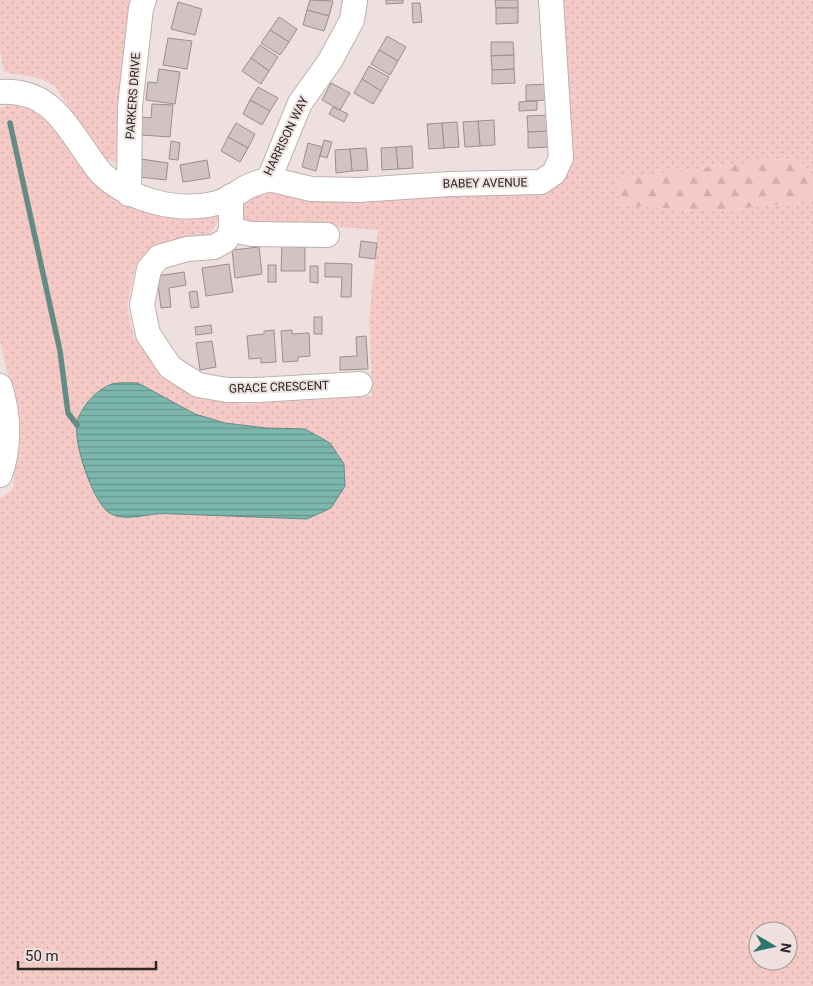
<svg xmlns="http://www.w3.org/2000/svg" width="813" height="986" font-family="Roboto,sans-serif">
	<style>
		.grass { fill: url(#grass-dots); fill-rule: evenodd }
		.forest { fill: url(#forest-firs) }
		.water { fill: url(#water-rules); stroke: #648c86 }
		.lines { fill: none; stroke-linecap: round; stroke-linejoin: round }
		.stream { stroke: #648c86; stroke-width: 5.5 }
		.building { fill: #d0c3c2; stroke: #9b8f8e }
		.minor-casing { stroke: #beb1b0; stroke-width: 26 }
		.minor { stroke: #fff; stroke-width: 24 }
		.labels { text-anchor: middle; stroke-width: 4; stroke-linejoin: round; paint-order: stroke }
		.street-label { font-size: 12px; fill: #2d2827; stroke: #ede0df }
	</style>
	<defs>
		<pattern id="grass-dots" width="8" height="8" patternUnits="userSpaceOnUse" patternTransform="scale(1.25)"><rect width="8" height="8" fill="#f5cac6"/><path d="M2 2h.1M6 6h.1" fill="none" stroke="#d2aeaa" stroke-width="1.8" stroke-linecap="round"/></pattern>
		<pattern id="forest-firs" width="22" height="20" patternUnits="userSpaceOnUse" patternTransform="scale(1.25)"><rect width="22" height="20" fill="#f5cac6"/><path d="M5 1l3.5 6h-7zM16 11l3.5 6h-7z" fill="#d2aeaa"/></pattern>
		<pattern id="water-rules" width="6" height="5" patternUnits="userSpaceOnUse" patternTransform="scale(1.25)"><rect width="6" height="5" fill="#7cb7ae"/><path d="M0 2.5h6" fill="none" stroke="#66958e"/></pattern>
	</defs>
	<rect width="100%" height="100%" fill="#ede0df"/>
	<g class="grass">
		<path d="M0,0H133L124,167L101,156L54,85L38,78L4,72L0,51Z"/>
		<path d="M559,0H813V179L801,160L771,159L735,165L616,179L621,205L693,210L736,209L813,201V986H0V499L13,489L19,420L0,341V108L12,104L38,111L51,124L95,179L218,212L217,223L210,234L196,239L158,246L135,269L127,306L134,337L159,372L186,389L214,399L244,404L372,396L369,318L378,230L328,226L242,224L240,206L246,198L261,191L562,175ZM758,931H788V961H758Z"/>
	</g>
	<path class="forest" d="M771,159L801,160L813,179V201L736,209L693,210L620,205L616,178L735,165Z"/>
	<path class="water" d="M138,383L195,414L225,423L266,428L305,429L330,443L344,464L345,486L331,508L307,519L176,514C170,514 163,513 157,514C142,515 122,522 108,512C92,499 71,439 78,419C83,405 97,389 112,384C119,382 131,383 138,383Z"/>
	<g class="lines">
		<path class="stream" d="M10,123L60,351L68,413L77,425"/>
	</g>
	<g class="building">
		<path d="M310,0L333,1L329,16L307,10Z"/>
		<path d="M386,0H403V3L386,4Z"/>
		<path d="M495,0H518V8H496Z"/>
		<path d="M178,2L202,9L195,35L171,29Z"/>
		<path d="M412,3H420L422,22L413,23Z"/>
		<path d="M496,8H518V23L496,24Z"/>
		<path d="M307,10L329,16L324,31L303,25Z"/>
		<path d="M279,17L297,29L289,42L270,30Z"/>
		<path d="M270,30L289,42L280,55L261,43Z"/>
		<path d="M387,36L406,47L398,61L379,50Z"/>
		<path d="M168,38L192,41L187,69L163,65Z"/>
		<path d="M491,42H513L514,55L491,56Z"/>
		<path d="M260,45L278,57L269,71L251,58Z"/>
		<path d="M379,50L398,61L390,75L371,64Z"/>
		<path d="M514,55V69L492,70L491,56Z"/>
		<path d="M251,58L269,71L261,84L242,71Z"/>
		<path d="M369,66L389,77L381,91L362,79Z"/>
		<path d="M159,69L180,72L175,104L146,100L148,82L157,83Z"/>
		<path d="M514,69L515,83L492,84V70Z"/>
		<path d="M362,79L381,91L373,104L354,93Z"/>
		<path d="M331,83L350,93L340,110L322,100Z"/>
		<path d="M548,84L549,100L526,101V85Z"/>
		<path d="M258,87L278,98L270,111L250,100Z"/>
		<path d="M250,100L270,111L262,125L243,114Z"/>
		<path d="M537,101V110L519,111V102Z"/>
		<path d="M152,104L173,105L170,137L141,135L142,117L151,118Z"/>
		<path d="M333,107L348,114L344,122L329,114Z"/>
		<path d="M549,115L550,131L528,132L527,116Z"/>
		<path d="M494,120L495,145L480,146L478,121Z"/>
		<path d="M478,121L480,146L465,147L463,122Z"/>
		<path d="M457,122L459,147L444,148L442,123Z"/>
		<path d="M236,123L255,134L248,148L228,137Z"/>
		<path d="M442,123L444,148L429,149L427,124Z"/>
		<path d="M550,131V147L528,148V132Z"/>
		<path d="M228,137L248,148L240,162L221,151Z"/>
		<path d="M324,140L332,142L327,158L320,156Z"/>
		<path d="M171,141L180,143L178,160L169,159Z"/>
		<path d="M308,143L322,147L316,171L302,167Z"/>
		<path d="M412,146L413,168L398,169L396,147Z"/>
		<path d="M396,147L398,169L382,170L381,148Z"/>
		<path d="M366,148L368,170L352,171L350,149Z"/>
		<path d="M350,149L352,171L336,173L335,150Z"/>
		<path d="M141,159L168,163L166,180L139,177Z"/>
		<path d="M207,160L210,178L183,182L180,165Z"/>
		<path d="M361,241L377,243L375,259L359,257Z"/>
		<path d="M282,246L305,247V271H281Z"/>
		<path d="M259,247L262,274L235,278L232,250Z"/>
		<path d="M325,263L352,264L351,297H341L342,277H325Z"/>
		<path d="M229,264L233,292L206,296L202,268Z"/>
		<rect x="268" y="265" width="8" height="17"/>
		<path d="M310,266H318V283L310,282Z"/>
		<path d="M184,272L186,285L169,288L171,307L161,308L157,276Z"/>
		<path d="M197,291L199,307L191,308L189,292Z"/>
		<rect x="314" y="317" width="8" height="17"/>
		<path d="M211,325L212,333L196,335L195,327Z"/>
		<path d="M274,330L276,362L261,363V358L249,359L247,336L264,334V331Z"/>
		<path d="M292,330V334L309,333L310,356L298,357V361L283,362L281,331Z"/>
		<path d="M366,336L368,369L340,370V357L357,356L356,337Z"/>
		<path d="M212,341L216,367L200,370L196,343Z"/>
	</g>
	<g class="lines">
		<defs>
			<g id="minor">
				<path d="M0,92C47,89 63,120 87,154C92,161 97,169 103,175C132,201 180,213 217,203C229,200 240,190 251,185C257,183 263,181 269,179L300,103L330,61L352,20L355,0"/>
				<path d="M269,179L311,189L359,190L449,184L541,182L554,173L561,158L551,0"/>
				<path d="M129,194L130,106L141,8L144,0"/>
				<path d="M231,196V230L226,240L214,247L187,249L159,257L149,269L142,305L148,334L170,367L198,385L227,390H257L360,384"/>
				<path d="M231,230L252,234L327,235"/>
				<path d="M0,386C9,415 10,446 0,475"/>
			</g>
		</defs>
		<use href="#minor" class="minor-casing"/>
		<use href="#minor" class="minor"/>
	</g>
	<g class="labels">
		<g class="street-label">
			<text transform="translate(133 96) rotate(-86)" y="4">PARKERS DRIVE</text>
			<text transform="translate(286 136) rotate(-64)" y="4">HARRISON WAY</text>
			<text transform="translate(485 183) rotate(-1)" y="4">BABEY AVENUE</text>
			<text transform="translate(279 387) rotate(-2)" y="4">GRACE CRESCENT</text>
		</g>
	</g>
	<g transform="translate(773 946) rotate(99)"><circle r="24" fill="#ede0df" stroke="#a09695"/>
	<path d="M0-4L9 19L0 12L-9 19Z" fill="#2e756d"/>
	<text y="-8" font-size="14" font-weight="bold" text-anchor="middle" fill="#2d2827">N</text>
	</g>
	<path d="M18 961v8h138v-8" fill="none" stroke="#2d2827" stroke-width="2.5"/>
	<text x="25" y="961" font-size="15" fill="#2d2827" stroke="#ede0df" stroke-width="4" paint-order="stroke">50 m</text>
</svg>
